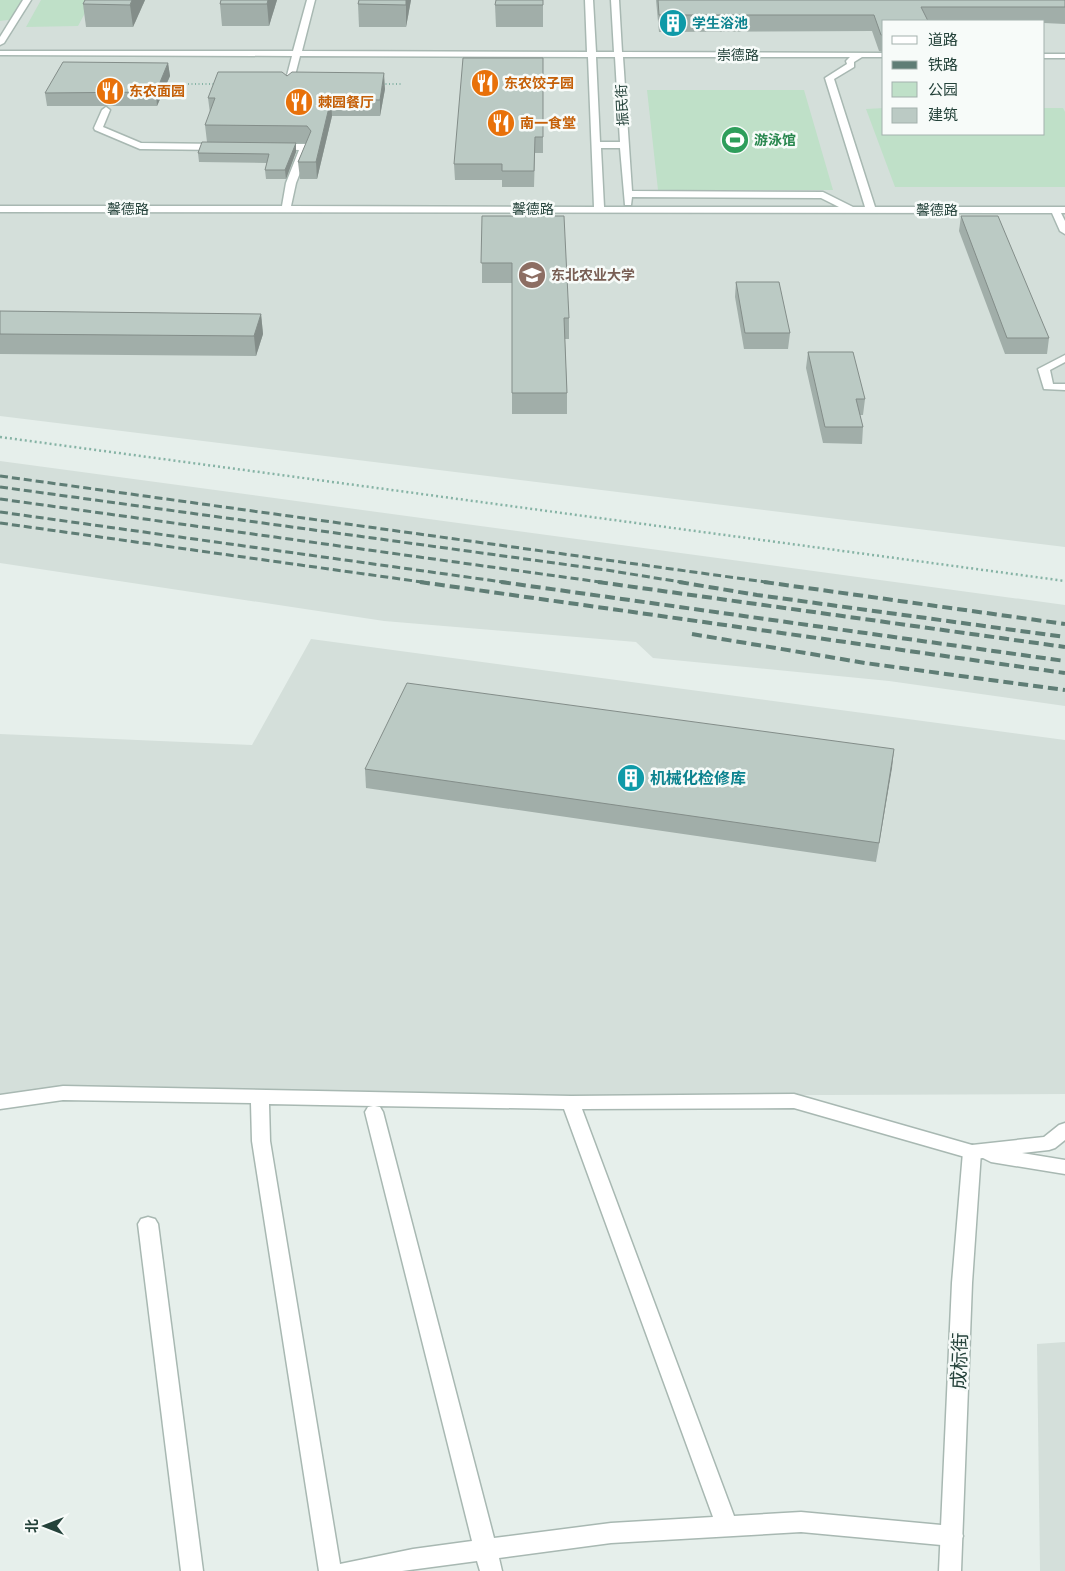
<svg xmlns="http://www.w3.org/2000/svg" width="1065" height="1571" font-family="'Public Sans','Noto Sans SC',sans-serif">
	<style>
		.built { fill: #d4dfda; fill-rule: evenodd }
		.green { fill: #bfe0c8 }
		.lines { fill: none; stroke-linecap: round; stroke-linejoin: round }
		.service-casing { stroke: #a8b8b2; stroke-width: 3 }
		.minor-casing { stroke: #a8b8b2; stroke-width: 3 }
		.tertiary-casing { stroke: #a8b8b2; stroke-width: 3 }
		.path-far1 { stroke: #86b3a5; stroke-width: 2; stroke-dasharray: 1 2.5; stroke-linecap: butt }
		.path { stroke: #86b3a5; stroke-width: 2.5; stroke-dasharray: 2 3; stroke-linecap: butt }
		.service { fill: #fff; fill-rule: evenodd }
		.minor { fill: #fff; fill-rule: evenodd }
		.tertiary { fill: #fff; fill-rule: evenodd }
		.rail-far1 { stroke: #5f7d75; stroke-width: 3; stroke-dasharray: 8 4; stroke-linecap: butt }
		.rail { stroke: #5f7d75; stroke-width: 4; stroke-dasharray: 10 5; stroke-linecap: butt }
		.wall { fill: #a1aea9 }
		.shaded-wall { fill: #838d89 }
		.building { fill: #bbcac4; stroke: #838d89 }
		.labels { text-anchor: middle; stroke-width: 5; stroke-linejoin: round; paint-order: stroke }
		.far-culture-label { font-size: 14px; font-weight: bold; fill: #0d838f; stroke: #f7fbf9; text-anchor: start }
		.far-street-label { font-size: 14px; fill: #24423a; stroke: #f7fbf9 }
		.far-food-label { font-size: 14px; font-weight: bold; fill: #c56008; stroke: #f7fbf9; text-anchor: start }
		.far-leisure-label { font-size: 14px; font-weight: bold; fill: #27864d; stroke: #f7fbf9; text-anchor: start }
		.far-education-label { font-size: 14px; font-weight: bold; fill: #785e54; stroke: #f7fbf9; text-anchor: start }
		.culture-label { font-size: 16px; font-weight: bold; fill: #0d838f; stroke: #f7fbf9; text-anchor: start }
		.near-street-label { font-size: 19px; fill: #24423a; stroke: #f7fbf9 }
	</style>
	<rect width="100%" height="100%" fill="#e6efeb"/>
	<g class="built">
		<path d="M0,0H1065V547L0,416ZM884,21H1044V134H884Z"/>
		<path d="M0,461L1065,605V706L889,681L653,658L636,642L384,621L0,563Z"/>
		<path d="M311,639L1065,740V1094L0,1098V734L252,745Z"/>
		<path d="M1065,1342V1571H1040L1037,1344Z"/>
	</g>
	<g class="green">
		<path d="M0,0H27L15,19L0,21Z"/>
		<path d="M41,0H92L78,26L26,27Z"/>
		<path d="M647,90H804L833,190H658Z"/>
		<path d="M884,108V134H1044V108H1063L1065,112V187H895L866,109Z"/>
	</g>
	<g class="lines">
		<defs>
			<g id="service">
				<path d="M63,1086L571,1096L794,1094L979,1147L981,1152L979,1157L972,1159L794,1108L582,1109L734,1516L801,1512L952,1526L960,1529L963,1536L960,1543L952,1546L801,1532L611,1543L499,1558L502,1571H480L477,1561L402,1571H319L252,1141L251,1103L63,1100L0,1109V1095ZM269,1104L373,1106L368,1107L365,1112L472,1541L413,1549L340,1564L270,1141ZM375,1106L564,1109L713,1517L611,1523L494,1538L383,1112L380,1107Z"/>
				<path d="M148,1217L155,1219L158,1224L203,1571H181L138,1224L141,1219Z"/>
			</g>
			<g id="minor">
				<path d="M23,0H31L4,43L0,45V37Z"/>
				<path d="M307,0H315L302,51L587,52L585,0H593L596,52H614L611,0H619L622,52L884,53V57H862L854,62V67L834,79L875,207H1065V213H1061L1065,221V234L1060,231L1052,213L0,212V206H282L286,183L299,150L274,149V145L277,144H305L310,147L296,183L291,206L594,207L588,57L300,56L292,87L288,90L284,87L292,56L0,55V51H293ZM596,57H615L620,142H600ZM623,57H850L846,61L847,64L825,78L865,207H853L823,192L632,191ZM601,148H620L625,205H631L632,197L821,198L839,207H604Z"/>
				<rect x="1044" y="54" width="21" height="4"/>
				<path d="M106,107L110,110L103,127L141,143L221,144L226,147L221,150L140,149L95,130L94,128L102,110Z"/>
				<path d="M1065,355V362L1050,370L1053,384H1065V390L1044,389L1038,369Z"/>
				<path d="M1065,1123V1140L1055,1148L1049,1150L1022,1153L1065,1160V1174L991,1162L983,1158L972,1159L965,1157L963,1152L965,1147L972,1145L1044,1137L1059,1125Z"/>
			</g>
			<path id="tertiary" d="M972,1145L979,1147L981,1152L972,1283L961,1571H939L952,1283L963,1152L965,1147Z"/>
		</defs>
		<use href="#service" class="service-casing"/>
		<use href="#minor" class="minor-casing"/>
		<use href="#tertiary" class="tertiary-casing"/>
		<g class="path-far1">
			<path d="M181,84H218"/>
			<path d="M382,84H403"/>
		</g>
		<path class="path" d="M0,437L1065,581"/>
		<use href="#service" class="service"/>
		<use href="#minor" class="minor"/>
		<use href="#tertiary" class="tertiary"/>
		<g class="rail-far1">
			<path d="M0,476L773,583"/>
			<path d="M0,487L606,570L687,583"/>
			<path d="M0,499L607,583"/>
			<path d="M0,512L510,583"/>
			<path d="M0,523L429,583"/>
		</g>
		<g class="rail">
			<path d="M420,582L1065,673"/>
			<path d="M501,582L1065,661"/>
			<path d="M598,582L1065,647"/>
			<path d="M679,582L757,595L1065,637"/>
			<path d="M764,582L1065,624"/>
			<path d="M692,634L865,663L1065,690"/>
		</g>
	</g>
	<g class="wall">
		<path d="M85,0H145L133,27H86L83,4Z"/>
		<path d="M221,0H277L269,26H222L220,4Z"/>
		<path d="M359,0H411L406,27H359L358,4Z"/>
		<path d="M543,0V27H496L495,5Z"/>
		<path d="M656,0H1065V24L1044,23V21H884V63L882,59L883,52L879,51L872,31L659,32Z"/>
		<path d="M543,58V153H535L534,187H502V180H455L454,164Z"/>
		<path d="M168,63L170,76L157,106H47L45,93Z"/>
		<path d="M287,76L385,89L380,116H332L317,179H300L298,162L306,143H296V152L286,179H266L265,170L267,163L199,162L198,153L276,143L207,142L205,125L210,113L208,98Z"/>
		<path d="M482,216L569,318V339H565L567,393V414H512V283H482Z"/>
		<path d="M961,216L1049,338L1047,354H1005L959,231Z"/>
		<path d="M736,282L790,333L788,349H744L735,297Z"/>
		<path d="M0,311L261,314L263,334L256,356L0,354Z"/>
		<path d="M808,352L865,399L863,415H860L863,427L862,444L823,443L806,368Z"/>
		<path d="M894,749L876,862L366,788L365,769Z"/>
	</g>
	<g class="shaded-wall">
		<path d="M132,0H145L133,27L130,5Z"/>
		<path d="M268,0H277L269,26L267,4Z"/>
		<path d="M406,0H411L406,27Z"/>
		<path d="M168,63L170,76L157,106L156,92Z"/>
		<path d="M384,73L385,89L380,116V100Z"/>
		<path d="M331,99L332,116L317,179L316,162Z"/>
		<path d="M296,143V152L286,179L285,170Z"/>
		<path d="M261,314L263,334L256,356L254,336Z"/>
		<path d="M894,749L892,768L876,862L879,843Z"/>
	</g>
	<g class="building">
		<path d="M85,0H132L130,5L83,4Z"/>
		<path d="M221,0H268L267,4H220Z"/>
		<path d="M359,0H406V5L358,4Z"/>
		<path d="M496,0H543V5H495Z"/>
		<path d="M658,0H1065V7H921L928,21H884V35H881L874,15H659Z"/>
		<path d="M463,58H543V137H535L534,171H502V164H454Z"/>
		<path d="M63,62L168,63L156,92L45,93Z"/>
		<path d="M218,72H282L287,76L292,72L384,73L380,100L331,99L316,162H298L311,131L307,126L205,125L215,98H208Z"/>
		<path d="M202,142L296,143L285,170H265L269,154L198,153Z"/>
		<path d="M482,216H564L569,318H564L567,393H512V263H481Z"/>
		<path d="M961,216H998L1049,338H1007Z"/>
		<path d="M736,282H779L790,333H745Z"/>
		<path d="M0,311L261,314L254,336L0,334Z"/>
		<path d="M808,352H853L865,399H856L863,427H825Z"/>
		<path d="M407,683L894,749L879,843L365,769Z"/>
	</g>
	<defs>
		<symbol id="building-disc" viewBox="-11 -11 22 22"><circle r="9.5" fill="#0f9aa8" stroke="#f7fbf9"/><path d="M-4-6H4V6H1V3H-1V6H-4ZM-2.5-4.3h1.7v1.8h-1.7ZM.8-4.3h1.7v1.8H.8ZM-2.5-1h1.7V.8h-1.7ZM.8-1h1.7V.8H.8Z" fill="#fff"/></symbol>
		<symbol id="restaurant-disc" viewBox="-11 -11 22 22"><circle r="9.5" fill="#e8710a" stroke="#f7fbf9"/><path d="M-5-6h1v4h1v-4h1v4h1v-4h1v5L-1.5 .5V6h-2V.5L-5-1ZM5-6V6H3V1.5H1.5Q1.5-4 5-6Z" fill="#fff"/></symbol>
		<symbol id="stadium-disc" viewBox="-11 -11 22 22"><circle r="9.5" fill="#2e9e5b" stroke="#f7fbf9"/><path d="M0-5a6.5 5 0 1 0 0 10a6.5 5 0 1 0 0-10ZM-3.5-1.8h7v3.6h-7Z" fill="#fff"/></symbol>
		<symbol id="university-disc" viewBox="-11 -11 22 22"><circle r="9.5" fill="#8d6e63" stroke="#f7fbf9"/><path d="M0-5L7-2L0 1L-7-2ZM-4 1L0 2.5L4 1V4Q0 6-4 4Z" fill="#fff"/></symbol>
	</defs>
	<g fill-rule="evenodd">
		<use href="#building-disc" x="657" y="7" width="32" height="32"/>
		<use href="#restaurant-disc" x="469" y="67" width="32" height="32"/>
		<use href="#restaurant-disc" x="94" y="75" width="32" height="32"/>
		<use href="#restaurant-disc" x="283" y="86" width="32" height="32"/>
		<use href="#restaurant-disc" x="485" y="107" width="32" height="32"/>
		<use href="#stadium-disc" x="719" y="124" width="32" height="32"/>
		<use href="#university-disc" x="516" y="259" width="32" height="32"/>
		<use href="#building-disc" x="615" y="762" width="32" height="32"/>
	</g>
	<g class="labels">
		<g class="far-culture-label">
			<text x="692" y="28">学生浴池</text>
		</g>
		<g class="far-street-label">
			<text x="738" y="60">崇德路</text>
			<text transform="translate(622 105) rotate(-93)" y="5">振民街</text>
			<text x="128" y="214">馨德路</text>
			<text x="533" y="214">馨德路</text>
			<text x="937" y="215">馨德路</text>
		</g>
		<g class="far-food-label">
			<text x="504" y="88">东农饺子园</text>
			<text x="129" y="96">东农面园</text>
			<text x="318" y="107">棘园餐厅</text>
			<text x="520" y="128">南一食堂</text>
		</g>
		<g class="far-leisure-label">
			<text x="754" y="145">游泳馆</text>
		</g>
		<g class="far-education-label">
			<text x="551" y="280">东北农业大学</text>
		</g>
		<g class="culture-label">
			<text x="650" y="784">机械化检修库</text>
		</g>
		<g class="near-street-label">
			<text transform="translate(959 1361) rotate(-88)" y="7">成标街</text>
		</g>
	</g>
	<rect x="882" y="20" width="162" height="115" fill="#f7fbf9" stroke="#a3b1ad"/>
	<rect x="892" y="36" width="25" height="8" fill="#ffffff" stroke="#a3b1ad"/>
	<text x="928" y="45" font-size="15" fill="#24423a">道路</text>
	<rect x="892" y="61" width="25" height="8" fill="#5f7d75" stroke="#a3b1ad"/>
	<text x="928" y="70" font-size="15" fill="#24423a">铁路</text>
	<rect x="892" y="82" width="25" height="15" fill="#bfe0c8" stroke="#a3b1ad"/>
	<text x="928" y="95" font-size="15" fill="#24423a">公园</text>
	<rect x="892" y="108" width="25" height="15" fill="#bbcac4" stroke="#a3b1ad"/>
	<text x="928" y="120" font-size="15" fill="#24423a">建筑</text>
	<g transform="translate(45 1526) rotate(270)" stroke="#f7fbf9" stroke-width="4" paint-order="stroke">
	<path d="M0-4L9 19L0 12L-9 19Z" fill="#24423a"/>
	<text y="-8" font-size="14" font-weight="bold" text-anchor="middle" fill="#24423a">北</text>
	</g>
</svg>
